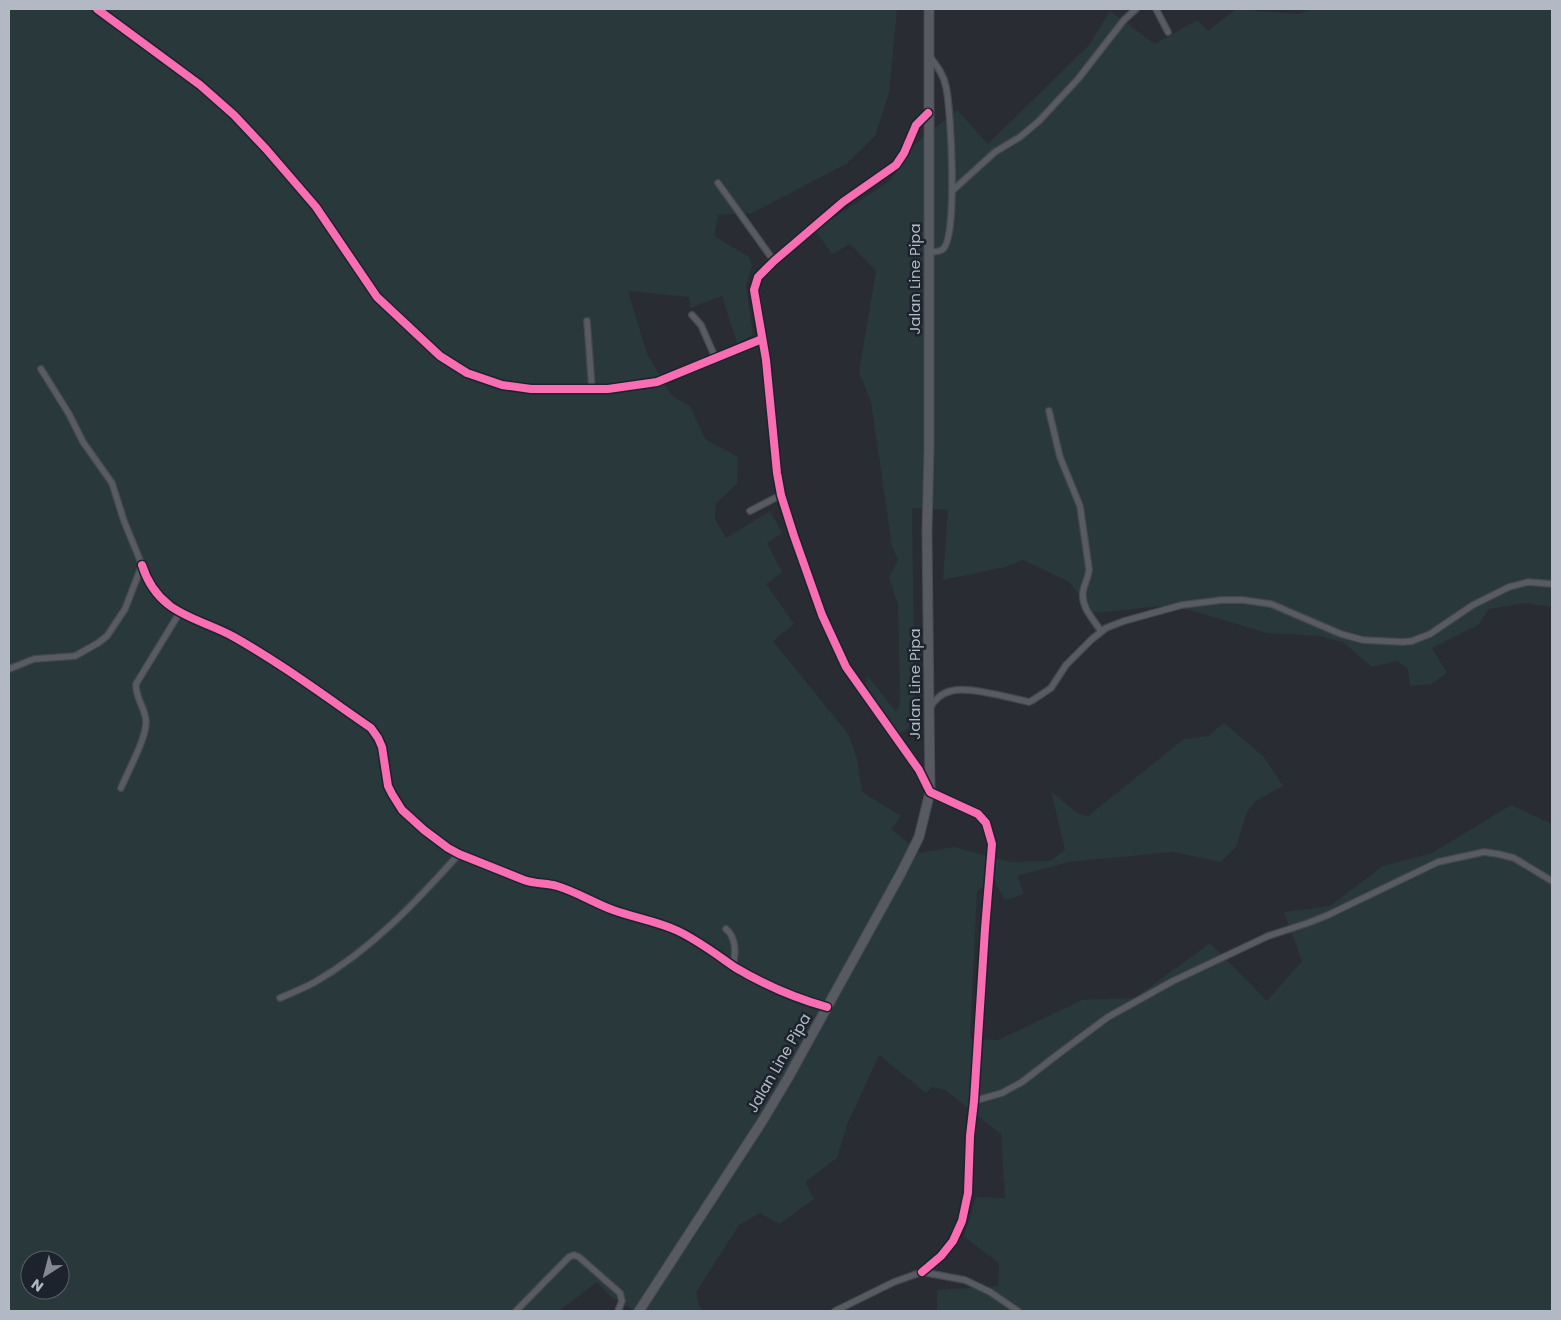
<svg xmlns="http://www.w3.org/2000/svg" width="1561" height="1320" font-family="Poppins,sans-serif">
	<style>
		.green { fill: #29383a; fill-rule: evenodd }
		.lines { fill: none; stroke-linecap: round; stroke-linejoin: round }
		.minor-casing { stroke: #45484d; stroke-width: 8 }
		.secondary-casing { stroke: #464950; stroke-width: 11 }
		.minor { stroke: #585b62; stroke-width: 5.5 }
		.secondary { stroke: #575a60; stroke-width: 9 }
		.cycleway-casing { stroke: #1d232d; stroke-width: 11 }
		.cycleway { stroke: #f96db3; stroke-width: 8 }
		.labels { text-anchor: middle; stroke-width: 5; stroke-linejoin: round; paint-order: stroke }
		.street-label { font-size: 15px; fill: #b3b9c4; stroke: #1d232d }
	</style>
	<rect width="100%" height="100%" fill="#292d33"/>
	<g class="green">
		<path d="M9,9H895L897,10L889,93L875,136L846,164L752,213L718,215L714,236L749,257L752,265L746,286L753,335L737,343L722,296L690,308L689,297L628,291L647,354L672,396L690,406L705,439L738,457L737,484L716,503L715,519L726,538L770,511L782,533L767,543L782,572L766,584L794,624L773,641L849,735L857,759L862,792L901,816L891,829L920,853L954,847L1010,862L1050,861L1065,850L1051,791L1077,813L1088,816L1184,739L1208,736L1224,723L1263,756L1283,786L1255,801L1247,812L1236,847L1221,862L1173,852L1069,862L1017,876L1024,894L1005,900L994,880L977,891L970,1039L998,1040L1082,1000L1135,998L1210,943L1267,1001L1302,961L1284,912L1330,906L1383,866L1432,853L1511,805L1552,824V1311H937V1290L998,1286L999,1263L964,1237L976,1197L1005,1198L1001,1134L945,1090L932,1087L926,1093L879,1055L847,1125L837,1158L805,1182L814,1199L779,1224L760,1213L739,1225L696,1292L699,1306L703,1311H636L611,1297L597,1282L559,1311H9ZM30,1260H60V1290H30Z"/>
		<path d="M1236,9L1298,14L1314,9H1552V607L1526,603L1489,609L1478,625L1432,648L1447,673L1432,684L1410,686L1408,669L1398,661L1372,667L1344,643L1321,636L1267,633L1186,609L1161,606L1094,613L1069,582L1023,560L1005,567L943,580L948,510L912,508L915,725L897,735L865,685L868,676L896,712L900,703L898,604L889,578L898,559L892,547L871,402L859,372L876,271L850,244L832,254L815,230L890,181L912,147L957,110L988,144L1089,45L1110,11L1155,44L1197,20L1208,31Z"/>
	</g>
	<g class="lines">
		<defs>
			<g id="minor">
				<path d="M97,9L200,85L234,115L266,149L316,207L377,297L440,356L467,373L502,385L531,389H608L657,382L762,339"/>
				<path d="M1156,9L1168,32"/>
				<path d="M718,183L774,261"/>
				<path d="M952,191L995,152L1020,137L1039,121L1078,79L1124,20L1136,9"/>
				<path d="M928,252C933,252 940,252 943,249C958,237 951,108 946,87C944,75 937,66 930,57"/>
				<path d="M692,315L701,325L715,357"/>
				<path d="M587,321L592,389"/>
				<path d="M1049,411L1060,457L1080,506L1089,569C1089,577 1084,584 1083,592C1081,607 1093,619 1101,631"/>
				<path d="M750,511L781,495"/>
				<path d="M142,565C147,581 156,595 169,605C185,618 215,626 234,637C282,664 326,697 371,728L378,738L382,747L388,786L392,794L402,810L424,830L448,848L459,854L524,880C535,884 546,883 557,886C577,892 594,903 613,910C635,918 657,921 678,931C699,941 717,955 736,968C765,985 794,998 827,1007"/>
				<path d="M9,669L34,659L75,656L98,643L107,636L125,609L142,565L124,521L112,483L83,442L69,414L41,369"/>
				<path d="M930,708C934,700 942,693 951,691C969,686 1010,698 1029,702L1033,700L1051,688L1066,665L1092,639L1106,628L1124,621L1182,605L1222,600H1243L1271,604L1341,634L1363,640L1403,642L1412,641L1430,634L1473,605L1509,587L1528,582L1552,584"/>
				<path d="M121,788C128,771 146,739 146,722C146,709 135,698 136,684L180,612"/>
				<path d="M726,929C736,937 736,953 733,965"/>
				<path d="M280,998C292,993 304,988 315,982C371,950 416,902 459,854"/>
				<path d="M974,1101L1002,1093L1022,1082L1057,1055L1108,1017L1173,981L1268,936L1308,923L1328,915L1438,862L1484,852L1498,854L1514,858L1552,881"/>
				<path d="M922,1272L941,1256L953,1241L962,1221L968,1193L970,1136L974,1101L985,929L992,844L986,823L978,814L930,792L919,770L846,667L822,615L794,536L781,495L777,473L766,360L754,290L758,277L774,261L843,202L896,165L904,153L916,125L928,113"/>
				<path d="M516,1311L569,1257L574,1255L579,1257L620,1293L622,1301L618,1311"/>
				<path d="M835,1311L894,1282L922,1272L965,1280L990,1292L1018,1311"/>
			</g>
			<path id="secondary" d="M639,1311L763,1120L788,1078L901,873L919,837L930,792L927,532L929,449V9"/>
		</defs>
		<use href="#minor" class="minor-casing"/>
		<use href="#secondary" class="secondary-casing"/>
		<use href="#minor" class="minor"/>
		<use href="#secondary" class="secondary"/>
		<defs>
			<g id="cycleway">
				<path d="M97,9L200,85L234,115L266,149L316,207L377,297L440,356L467,373L502,385L531,389H608L657,382L762,339"/>
				<path d="M142,565C147,581 156,595 169,605C185,618 215,626 234,637C282,664 326,697 371,728L378,738L382,747L388,786L392,794L402,810L424,830L448,848L459,854L524,880C535,884 546,883 557,886C577,892 594,903 613,910C635,918 657,921 678,931C699,941 717,955 736,968C765,985 794,998 827,1007"/>
				<path d="M922,1272L941,1256L953,1241L962,1221L968,1193L970,1136L974,1101L985,929L992,844L986,823L978,814L930,792L919,770L846,667L822,615L794,536L781,495L777,473L766,360L754,290L758,277L774,261L843,202L896,165L904,153L916,125L928,113"/>
			</g>
		</defs>
		<use href="#cycleway" class="cycleway-casing"/>
		<use href="#cycleway" class="cycleway"/>
	</g>
	<g class="labels">
		<g class="street-label">
			<text transform="translate(915 279) rotate(-90)" y="5">Jalan Line Pipa</text>
			<text transform="translate(915 684) rotate(-90)" y="5">Jalan Line Pipa</text>
			<text transform="translate(779 1063) rotate(-60)" y="5">Jalan Line Pipa</text>
		</g>
	</g>
	<rect width="1561" height="1320" fill="none" stroke="#b3b9c4" stroke-width="20"/>
	<g transform="translate(45 1275) rotate(216)"><circle r="24" fill="#1d232d" stroke="#595f69"/>
	<path d="M0-4L9 19L0 12L-9 19Z" fill="#838891"/>
	<text y="-8" font-size="14" font-weight="bold" text-anchor="middle" fill="#b3b9c4">N</text>
	</g>
</svg>
